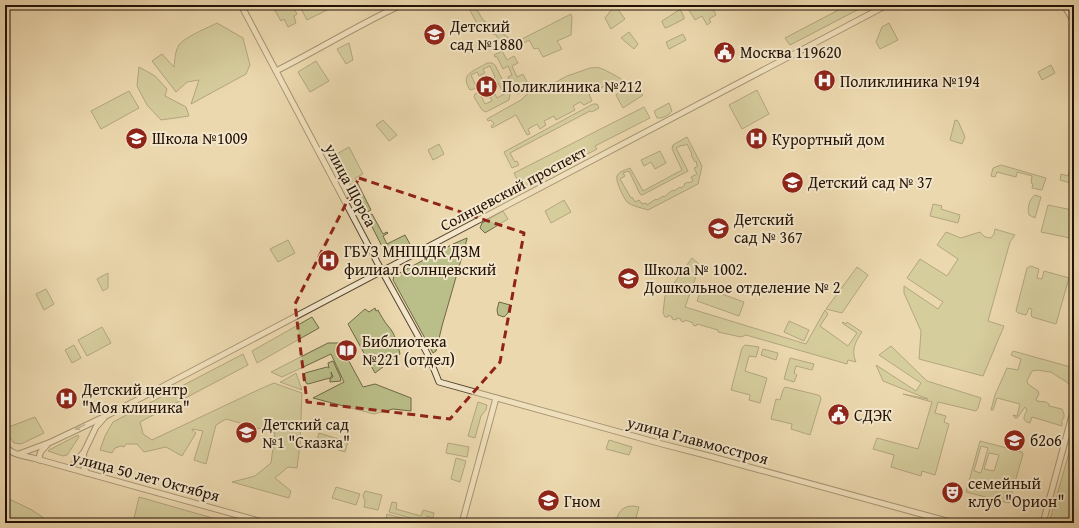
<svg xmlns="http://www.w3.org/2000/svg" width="1079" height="528" font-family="'Gentium Book Plus',serif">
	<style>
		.green { fill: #babe88; stroke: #6e6847; fill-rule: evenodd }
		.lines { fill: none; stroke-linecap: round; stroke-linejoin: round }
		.minor-casing { stroke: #544430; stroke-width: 7 }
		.minor { stroke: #f3e6ca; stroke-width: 5 }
		.oneway { fill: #958772 }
		.marked { fill: none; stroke: #8f2418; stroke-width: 3; stroke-dasharray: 8 5; stroke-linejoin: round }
		.labels { text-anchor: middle; stroke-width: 4; stroke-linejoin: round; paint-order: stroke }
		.poi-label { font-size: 16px; fill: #221206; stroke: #f3e6ca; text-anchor: start }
		.street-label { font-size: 16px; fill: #221206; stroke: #f3e6ca }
	</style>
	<rect width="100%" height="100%" fill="#ecd8ae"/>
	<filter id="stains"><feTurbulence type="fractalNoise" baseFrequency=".005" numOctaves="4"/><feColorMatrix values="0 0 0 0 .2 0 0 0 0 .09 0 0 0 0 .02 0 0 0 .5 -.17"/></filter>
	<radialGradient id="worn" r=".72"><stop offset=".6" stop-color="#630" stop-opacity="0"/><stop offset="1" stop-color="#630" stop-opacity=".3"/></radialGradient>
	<g class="green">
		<path d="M283,5H292L297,14L294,16L296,23L288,27L284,19L281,21L274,9Z"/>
		<path d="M299,5H337L307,20Z"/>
		<path d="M467,5H474L483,20L509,38L520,40L571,14L572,17L571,35L557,41L562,49L543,57L538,48L534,49L529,40L517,47L514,42L503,48L496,35L480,29Z"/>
		<path d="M615,5L625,19L611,29L605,18Z"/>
		<path d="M691,5H711L716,15L709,19L711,22L707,25L702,16L695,20L687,7Z"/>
		<path d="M848,5H867L790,45L785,38Z"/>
		<path d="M679,10L681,11L684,17V19L666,28H665L662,22V21Z"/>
		<path d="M217,23L243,38L250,65L246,74L191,104L199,80L187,82L176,92L152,61L162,54L174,67C175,59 175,51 179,45C183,38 209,27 217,23Z"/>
		<path d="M889,23L898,40L880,49L876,42L882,27Z"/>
		<path d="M629,32L638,44L634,49L621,38Z"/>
		<path d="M683,34L686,40L669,49L666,42Z"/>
		<path d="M349,43L353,60L346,64L337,49Z"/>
		<path d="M502,51L507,60L514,56L518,63L512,66L517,77L523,74L530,88L517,94L508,77L512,75L508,66L503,69L497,57H495L494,55Z"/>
		<path d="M316,61L329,81L310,92L298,72Z"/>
		<path d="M487,63H492L495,65L510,95L509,100L486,112L482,110L474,97L475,94L479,92L485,104L492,101L490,97L495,94L497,98L504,94L498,83H496L494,78L495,77L490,66L483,69L485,73L479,76L477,72L471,75L477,88L470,90C459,73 475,71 487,63Z"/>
		<path d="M1051,65L1055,73L1042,80L1038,72Z"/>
		<path d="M139,67L155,76L167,89L165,96L186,107L189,116L161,120L147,105L137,86Z"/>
		<path d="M590,68C593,68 597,67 600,68C613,73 633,86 643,95L623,108L616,95L623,90L616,86L613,87L611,83L589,94L592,101L584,105L580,102L573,106L575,110L556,120L554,116L544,121L546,125L540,129L537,124L528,129L530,134L527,135L516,115L492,128L491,126L494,124L491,120L488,121L487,119L521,100L526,95L534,90L536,93L567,76Z"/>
		<path d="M757,90L769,114L742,129L729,105Z"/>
		<path d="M129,91L139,108L101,129L91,111Z"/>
		<path d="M669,103L672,111C669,115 662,119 657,118L654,111Z"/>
		<path d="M593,104H597L599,108L592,112L590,111L510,153L515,162L517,161L519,165L512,168L504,152Z"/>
		<path d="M644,107L650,118L595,146L597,149L522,189L514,173Z"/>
		<path d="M383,120L397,135L389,141L376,125Z"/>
		<path d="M955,120L958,121L965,137L962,144L950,140Z"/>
		<path d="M687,137L702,166L698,184L648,210C642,208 632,206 627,202C624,198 615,181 617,176C619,171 626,170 630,168L643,191L682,170L672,149L673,145ZM687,144L692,154L691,155L695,162L696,161L697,163L696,164L698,166L694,168L697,174L691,177L693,181L689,183L688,182L684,184L685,185L681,188L680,187L674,191L673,190C669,192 667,195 664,197L663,196L657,200L656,199L647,205L646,203L642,204L639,200L635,202L632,197L631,198L620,179L625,176L623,173L629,171L640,194L642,195L688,171L676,148L682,145L683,146Z"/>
		<path d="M439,144L444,154L433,160L428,150Z"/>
		<path d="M349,147L363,174L355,178L371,210L365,213L335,155Z"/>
		<path d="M660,151L666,163L655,169L651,162L644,166L641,160Z"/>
		<path d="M1071,164L1074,165V184L1060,180L1061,174L1068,176Z"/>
		<path d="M1001,165L1046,178L1042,190L1032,188L1033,184L1031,183L1032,176L1017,172L1016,177L997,172L995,177L991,176L993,168Z"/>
		<path d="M1035,195L1041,197L1035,218L1029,215C1027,209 1029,199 1035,195Z"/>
		<path d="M564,200L571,212L551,223L545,211Z"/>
		<path d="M1074,203V231L1070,238L1041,232L1048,205L1072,210Z"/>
		<path d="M933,204L942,206L941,209L960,215L958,223L930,216Z"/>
		<path d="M503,211L508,219L485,233L480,228L482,223Z"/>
		<path d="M372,214L383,234L387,232L388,233L383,236L387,244L405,235L411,246L388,258L367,217Z"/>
		<path d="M995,229L1015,235L1010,242L988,321L1004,326L983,376L919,359L921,331L904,293V286L938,309L943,302L907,278L920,259L947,276L958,259L937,245L946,232L961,238L980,232L985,237L991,238L994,234Z"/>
		<path d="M467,238V239L442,326L436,351L433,353L393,280L394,276L453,244Z"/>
		<path d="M288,240L295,253L278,262L270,249Z"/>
		<path d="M692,258L700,265L685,307L806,344L825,310L828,314L820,326L848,346L857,333L842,323L843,322L846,324L847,322L862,332C855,342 851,351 856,362L848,360L847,364L746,335L741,337L718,332V330L697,324L696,326L693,325V323L685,320L684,322L681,321V319L677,318L676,320L672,319V317L668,315V317H665L663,313L665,296Z"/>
		<path d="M1031,266L1039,269L1037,278L1042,279L1044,271L1069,278L1056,324L1032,317L1031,314L1032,309L1029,308L1026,315L1018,313L1016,311L1027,268Z"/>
		<path d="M857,267L868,275L842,313L826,309Z"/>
		<path d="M108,273V288L103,291L97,279Z"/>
		<path d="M702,287L744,302L739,316L697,301Z"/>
		<path d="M46,289L54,304L44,310L36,294Z"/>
		<path d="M499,302L510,305L508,313L504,317L498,315L497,310Z"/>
		<path d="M375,308L376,311L378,310C381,316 384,321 388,326C395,333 398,345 400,354L375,373L348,324L365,309L369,312Z"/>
		<path d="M312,317L319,328L257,363L252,351Z"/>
		<path d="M789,321L809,330L804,341L784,332Z"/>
		<path d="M102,327L111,343L87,356L78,340Z"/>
		<path d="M328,343H339L363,387L375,384L411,398V411L393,409L374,414L313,398L344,382L331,354L282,377L271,372Z"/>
		<path d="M74,345L81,358L72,363L65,350Z"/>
		<path d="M745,345L759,347L756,357L749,356L745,371L767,378L760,403L749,400L750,395L731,390L742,348Z"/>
		<path d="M891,346L927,381L981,398L978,408L976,411L938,402L935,413L946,416L944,422L949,424L935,475L922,471L921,476L891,467L894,455L873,449L877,438L918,449L932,402L903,394L928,399L883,381L876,365L916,391L921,383L879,355Z"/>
		<path d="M763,349L778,353L776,360L761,355Z"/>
		<path d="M1013,351L1074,368V384L1070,385C1064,379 1057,377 1051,372C1043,372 1041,369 1032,371L1027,381L1028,384L1038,391L1039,394L1036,399L1037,401L1046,402L1049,404V406L1062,409L1064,414V418L1062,420V426L1032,417L1030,423C1021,421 1024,416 1027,410L1025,407L1017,418H1015L1013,415L1017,416L1020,404L997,398L993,410H991L995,395L1007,368L1018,370L1021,359L1011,355Z"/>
		<path d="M243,354L248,365L140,422L143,434L152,440L260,389L274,383L302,393L300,445L297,468L288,467L275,478L291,491L289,498L232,482L255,476L271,463L275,433L226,419L216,425L206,464L194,460L203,431L192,429V430L196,433L182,456L166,447L144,452L137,444H126L124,447L121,446L115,448L112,453L100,450L105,436L113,422Z"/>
		<path d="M790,358L814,364L812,370L796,366L794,373L797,375L794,382L784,379Z"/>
		<path d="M333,361L340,376L341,381L330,382V379L333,377L331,372L332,376L330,378L308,384L306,383L304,375L305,373L327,367L329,368L328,363Z"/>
		<path d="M296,373L302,390L280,382H281Z"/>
		<path d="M785,387L818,395L820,396L821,399L810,435L791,429L792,424L771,419L776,399L780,400L783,390Z"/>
		<path d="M478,402L487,405L486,410L481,416L475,438L468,436Z"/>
		<path d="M35,417L44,433L21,444L14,443L10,438L6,428Z"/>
		<path d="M319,433L348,442L345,452L316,443Z"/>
		<path d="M1074,434V523H1049L1073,439Z"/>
		<path d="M78,435L79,437L67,455L63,456L48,451L49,450Z"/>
		<path d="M609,440L632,447L629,455L606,449Z"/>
		<path d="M980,441L1022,452L1023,454L1009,503L966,492ZM981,446L988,448L981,473L974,471ZM989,453L999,455L994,471L984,469Z"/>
		<path d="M448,443L469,447L467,457L446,453Z"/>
		<path d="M456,458L466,461L460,482L451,479Z"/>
		<path d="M336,487L360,494L356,505L332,498Z"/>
		<path d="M365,491L382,495L378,510L364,507L365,501L363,496Z"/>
		<path d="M5,497L32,510L51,523H5Z"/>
		<path d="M139,497L230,523H133Z"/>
		<path d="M392,502L397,503L396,509L421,516L423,510L434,513L433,518L427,516L425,522L389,512Z"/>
		<path d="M633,506L639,507L636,518L649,522V523H613L614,518H617C619,511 624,506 633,506Z"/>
		<path d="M387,514L417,522V523H385Z"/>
	</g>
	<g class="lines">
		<defs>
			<g id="minor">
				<path d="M241,5L377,262L418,336L429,357L439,382L662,444L709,456L954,523"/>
				<path d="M1064,5L1074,22"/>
				<path d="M276,71C318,50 358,25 401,5"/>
				<path d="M5,445C9,454 24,456 33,458L266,523"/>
				<path d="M84,452C83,460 82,468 87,473"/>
				<path d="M19,454L51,442L110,414L158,389L887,5"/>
				<path d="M40,460C38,453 42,450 47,445"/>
				<path d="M70,468L84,452L96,427L104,418"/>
				<path d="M462,523L496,398"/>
				<path d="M1043,523L1074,408"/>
			</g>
		</defs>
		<use href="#minor" class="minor-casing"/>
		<use href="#minor" class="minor"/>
	</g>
	<defs><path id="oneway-solid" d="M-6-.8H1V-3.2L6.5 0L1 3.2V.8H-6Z"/></defs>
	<use class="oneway" href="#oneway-solid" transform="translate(80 427) rotate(154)"/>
	<path d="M0 0H1079V528H0ZM359,178L524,233L500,362L450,419L307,402L295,304Z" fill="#ecd8ae" fill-opacity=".55" fill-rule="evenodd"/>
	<path class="marked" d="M359,178L524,233L500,362L450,419L307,402L295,304Z"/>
	<defs>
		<symbol id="school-disc" viewBox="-11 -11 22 22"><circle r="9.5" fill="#8f2418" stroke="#f3e6ca"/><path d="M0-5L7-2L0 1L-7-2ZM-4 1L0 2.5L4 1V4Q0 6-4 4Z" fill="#fff"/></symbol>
		<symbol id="civic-disc" viewBox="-11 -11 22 22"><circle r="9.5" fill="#8f2418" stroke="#f3e6ca"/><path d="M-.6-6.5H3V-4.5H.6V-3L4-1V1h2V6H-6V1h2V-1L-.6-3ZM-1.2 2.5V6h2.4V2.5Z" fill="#fff"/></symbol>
		<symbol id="hospital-disc" viewBox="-11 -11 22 22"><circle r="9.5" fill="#8f2418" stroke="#f3e6ca"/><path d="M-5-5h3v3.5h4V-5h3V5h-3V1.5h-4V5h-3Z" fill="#fff"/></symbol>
		<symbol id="library-disc" viewBox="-11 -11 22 22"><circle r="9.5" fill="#8f2418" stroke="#f3e6ca"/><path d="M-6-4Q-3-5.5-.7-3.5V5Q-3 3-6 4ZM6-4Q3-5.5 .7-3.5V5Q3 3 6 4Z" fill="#fff"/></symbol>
		<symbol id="theatre-disc" viewBox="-11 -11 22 22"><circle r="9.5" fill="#8f2418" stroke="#f3e6ca"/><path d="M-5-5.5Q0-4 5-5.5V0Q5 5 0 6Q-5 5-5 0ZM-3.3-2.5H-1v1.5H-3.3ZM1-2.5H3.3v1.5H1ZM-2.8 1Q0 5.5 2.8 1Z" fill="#fff"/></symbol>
	</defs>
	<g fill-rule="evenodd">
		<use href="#school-disc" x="422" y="22" width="25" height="25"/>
		<use href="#civic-disc" x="712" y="40" width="25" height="25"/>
		<use href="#hospital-disc" x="812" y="68" width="25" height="25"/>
		<use href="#hospital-disc" x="474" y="74" width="25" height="25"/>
		<use href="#school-disc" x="124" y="126" width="25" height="25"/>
		<use href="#hospital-disc" x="744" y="126" width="25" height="25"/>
		<use href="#school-disc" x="780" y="170" width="25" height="25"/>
		<use href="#school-disc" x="706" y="216" width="25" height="25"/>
		<use href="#hospital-disc" x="316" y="248" width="25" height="25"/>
		<use href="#school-disc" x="616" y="266" width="25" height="25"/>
		<use href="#library-disc" x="334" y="338" width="25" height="25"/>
		<use href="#hospital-disc" x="54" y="386" width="25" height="25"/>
		<use href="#civic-disc" x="826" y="402" width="25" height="25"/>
		<use href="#school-disc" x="234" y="420" width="25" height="25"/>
		<use href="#school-disc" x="1002" y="428" width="25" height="25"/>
		<use href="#theatre-disc" x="940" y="480" width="25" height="25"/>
		<use href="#school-disc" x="536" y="488" width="25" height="25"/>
	</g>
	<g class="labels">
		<g class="poi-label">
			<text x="450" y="32">Детский<tspan x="450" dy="18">сад №1880</tspan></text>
			<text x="740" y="58">Москва 119620</text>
			<text x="840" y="87">Поликлиника №194</text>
			<text x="502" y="92">Поликлиника №212</text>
			<text x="152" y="144">Школа №1009</text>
			<text x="772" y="145">Курортный дом</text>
			<text x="808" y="188">Детский сад № 37</text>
			<text x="734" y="225">Детский<tspan x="734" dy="18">сад № 367</tspan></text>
			<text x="344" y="257">ГБУЗ МНПЦДК ДЗМ<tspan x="344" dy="18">филиал Солнцевский</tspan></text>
			<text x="644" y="275">Школа № 1002.<tspan x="644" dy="18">Дошкольное отделение № 2</tspan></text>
			<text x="362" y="347">Библиотека<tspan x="362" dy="18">№221 (отдел)</tspan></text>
			<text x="82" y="395">Детский центр<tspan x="82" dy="18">"Моя клиника"</tspan></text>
			<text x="854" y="421">СДЭК</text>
			<text x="262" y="430">Детский сад<tspan x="262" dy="18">№1 "Сказка"</tspan></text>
			<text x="1030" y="446">б2о6</text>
			<text x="968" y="489">семейный<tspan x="968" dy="18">клуб "Орион"</tspan></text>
			<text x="564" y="507">Гном</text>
		</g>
		<g class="street-label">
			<text transform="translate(351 185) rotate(62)" y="6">улица Щорса</text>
			<text transform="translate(513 188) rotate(-28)" y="6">Солнцевский проспект</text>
			<text transform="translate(698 440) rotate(15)" y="6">улица Главмосстроя</text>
			<text transform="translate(146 476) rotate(15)" y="6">улица 50 лет Октября</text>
		</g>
	</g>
	<rect width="1079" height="528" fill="none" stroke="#ecd8ae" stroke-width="20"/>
	<rect x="6" y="6" width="1067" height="516" fill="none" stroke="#221206" stroke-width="2"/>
	<rect x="10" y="10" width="1059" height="508" fill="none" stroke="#221206"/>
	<rect width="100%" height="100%" filter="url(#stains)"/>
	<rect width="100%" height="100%" fill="url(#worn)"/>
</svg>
